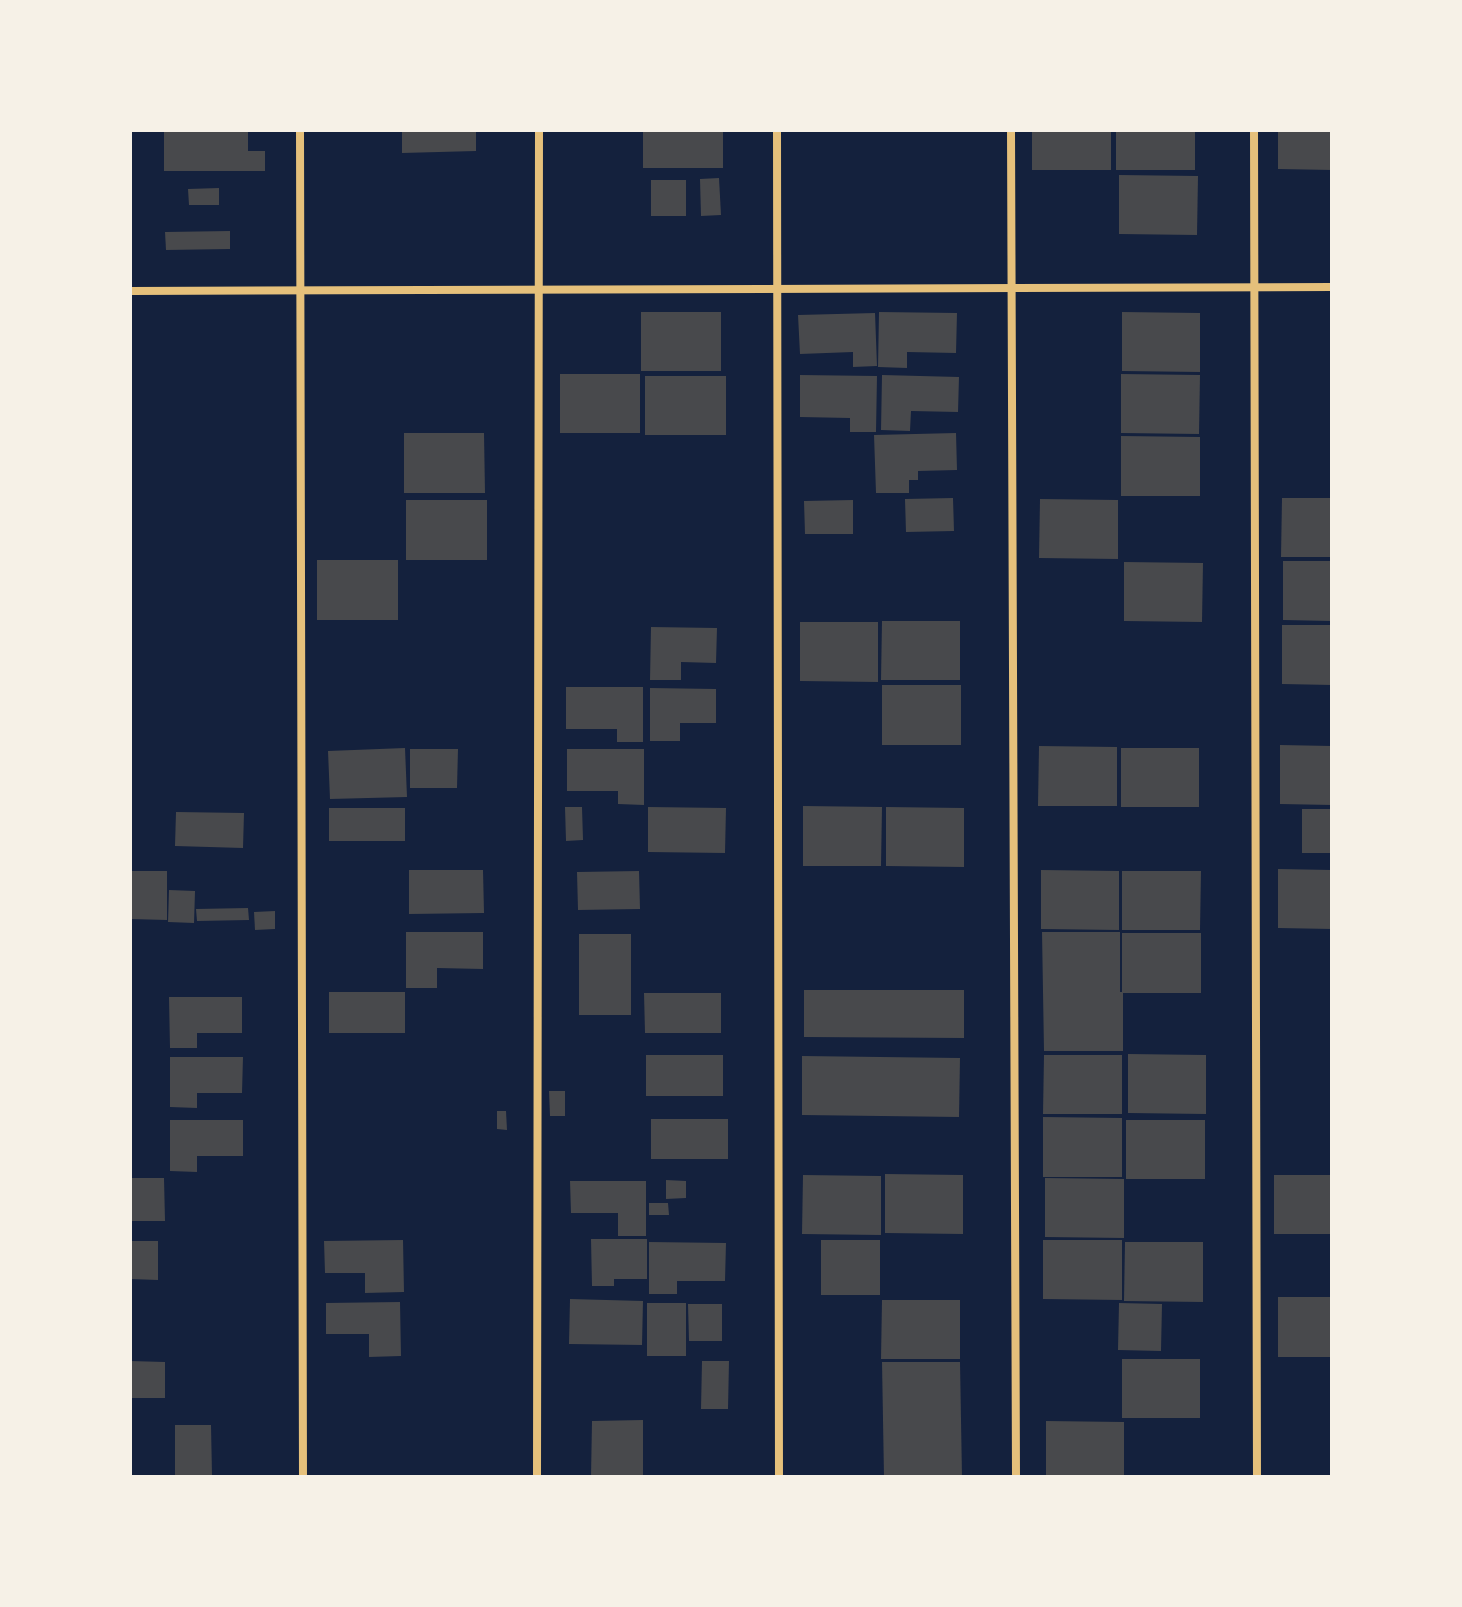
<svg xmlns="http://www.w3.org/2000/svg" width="1462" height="1607" font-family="Signika,sans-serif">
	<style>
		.building { fill: #48494c }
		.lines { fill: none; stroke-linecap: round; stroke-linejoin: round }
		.minor { stroke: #e5c07b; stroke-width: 8 }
	</style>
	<rect width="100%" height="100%" fill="#14213d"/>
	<g class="building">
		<path d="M164,130H248V151H265V171H164Z"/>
		<path d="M402,130H476V151L402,153Z"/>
		<rect x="643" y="130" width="80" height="38"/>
		<rect x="1032" y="130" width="79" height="40"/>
		<rect x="1116" y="130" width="79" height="40"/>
		<path d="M1278,130H1332V170L1278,169Z"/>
		<path d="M1119,175L1198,176L1197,235L1119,234Z"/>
		<path d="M719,178L721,215L701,216L700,179Z"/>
		<rect x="651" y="180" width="35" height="36"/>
		<path d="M219,188V205H189L188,189Z"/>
		<path d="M230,231V249L166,250L165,232Z"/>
		<rect x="641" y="312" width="80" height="59"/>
		<path d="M879,312L957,313L956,353L907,352V368L878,367Z"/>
		<path d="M1122,312L1200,313V372L1122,371Z"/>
		<path d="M875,313L877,366L853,367V352L800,354L798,315Z"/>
		<rect x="560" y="374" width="80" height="59"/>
		<path d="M1121,374L1200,375L1199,434L1121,433Z"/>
		<path d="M800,375L877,376L876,432H850V418L800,417Z"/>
		<path d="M882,375L959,377L958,412L911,411L910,431L881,430Z"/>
		<rect x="645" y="376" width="81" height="59"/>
		<path d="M404,433H484L485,493H404Z"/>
		<path d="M956,433L957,470L918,471V480H909V493H876L874,435Z"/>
		<path d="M1121,436L1200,437V496H1121Z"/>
		<path d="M953,498L954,531L906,532L905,499Z"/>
		<path d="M1282,498H1332V557H1281Z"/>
		<path d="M1040,499L1118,500V559L1039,558Z"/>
		<rect x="406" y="500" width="81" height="60"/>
		<path d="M853,500V534H805L804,501Z"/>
		<rect x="317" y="560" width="81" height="60"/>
		<path d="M1283,561H1332V621L1283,620Z"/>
		<path d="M1124,562L1203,563L1202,622L1124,621Z"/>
		<path d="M882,621H960V680H881Z"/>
		<path d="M800,622H878V682L800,681Z"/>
		<path d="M1282,625H1332V685L1282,684Z"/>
		<path d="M651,627L717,628L716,663L681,662V680H650Z"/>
		<rect x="882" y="685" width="79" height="60"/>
		<path d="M566,687H643V742H617V729H566Z"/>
		<path d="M650,688L716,689V723H680V741H650Z"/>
		<path d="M1280,745L1332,746V805L1280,804Z"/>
		<path d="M1039,746L1117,747V806H1038Z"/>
		<path d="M405,748L407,797L330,799L328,751Z"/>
		<rect x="1121" y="748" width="78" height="59"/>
		<path d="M410,749H458L457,788H410Z"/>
		<path d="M567,749H644V805L618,804V791H567Z"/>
		<path d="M803,806L882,807L881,866H803Z"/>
		<path d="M565,807H582L583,840L566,841Z"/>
		<path d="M648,807L726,808L725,853L648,852Z"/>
		<path d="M886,807L964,808V867L886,866Z"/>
		<rect x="329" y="808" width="76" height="33"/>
		<rect x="1302" y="809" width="30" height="44"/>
		<path d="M176,812L244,813L243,848L175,846Z"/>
		<path d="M1278,869L1332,870V929L1278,928Z"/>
		<path d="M409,870H483L484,913L409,914Z"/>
		<path d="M1041,870L1119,871V930L1041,929Z"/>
		<path d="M130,871H167V920L130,919Z"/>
		<path d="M639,871L640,909L578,910L577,872Z"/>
		<path d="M1122,871H1201L1200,930H1122Z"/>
		<path d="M169,890L195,891L194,923L168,922Z"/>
		<path d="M248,908L249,920L197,921L196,909Z"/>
		<path d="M275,911V929L255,930L254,912Z"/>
		<path d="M406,932H483V969L437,968V988H406Z"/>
		<path d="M1042,932H1120V992H1122V933H1201V993H1123V1051H1044Z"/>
		<rect x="579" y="934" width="52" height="81"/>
		<path d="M804,990H964V1038L804,1037Z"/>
		<rect x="329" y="992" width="76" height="41"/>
		<path d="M644,993H721V1033H645Z"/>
		<path d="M169,997H242V1033H197V1048H170Z"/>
		<path d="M1128,1054L1206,1055V1114L1128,1113Z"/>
		<rect x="646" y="1055" width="77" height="41"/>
		<path d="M1044,1055H1122V1114H1043Z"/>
		<path d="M802,1056L960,1058L959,1117L802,1115Z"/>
		<path d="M170,1057H243L242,1093H197V1108L170,1107Z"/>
		<path d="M549,1091H565V1116H550Z"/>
		<path d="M497,1111H506L507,1130L497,1129Z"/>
		<path d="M1043,1117L1122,1118V1177H1043Z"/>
		<rect x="651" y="1119" width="77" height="40"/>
		<path d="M170,1120H243V1156H197V1172L170,1171Z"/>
		<rect x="1126" y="1120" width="79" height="59"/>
		<path d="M885,1174L963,1175V1234L885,1233Z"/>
		<path d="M803,1175L881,1176V1235L802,1234Z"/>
		<rect x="1274" y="1175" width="58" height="59"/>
		<path d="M130,1178H164L165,1221H130Z"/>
		<path d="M1045,1178L1124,1179V1238L1045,1237Z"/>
		<path d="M666,1180L686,1181V1198L666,1199Z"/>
		<path d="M570,1181H646V1236H618V1213H571Z"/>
		<path d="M649,1203H668L669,1215H649Z"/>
		<path d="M591,1239H647V1279H614V1286H592Z"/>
		<path d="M403,1240L404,1292L365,1293V1273H325L324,1241Z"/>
		<rect x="821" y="1240" width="59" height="55"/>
		<path d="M1043,1240H1122V1300L1043,1299Z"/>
		<path d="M130,1241H158V1280L130,1279Z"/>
		<path d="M649,1242L726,1243L725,1281H677V1294H649Z"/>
		<path d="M1125,1242H1203V1302L1124,1301Z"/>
		<rect x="1278" y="1297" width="54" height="60"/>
		<path d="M570,1299L643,1301L642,1345L569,1344Z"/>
		<path d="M882,1300H960V1359H881Z"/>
		<path d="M400,1302L401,1356L369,1357V1334H326V1303Z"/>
		<rect x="647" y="1303" width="39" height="53"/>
		<path d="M1119,1303L1162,1304L1161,1351L1118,1350Z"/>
		<path d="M688,1304H722V1341H689Z"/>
		<rect x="1122" y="1359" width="78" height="59"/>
		<path d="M130,1361L165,1362V1398H130Z"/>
		<path d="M702,1361H729L728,1409H701Z"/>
		<path d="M882,1362H960L962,1477H884Z"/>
		<path d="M643,1420V1477H591L592,1421Z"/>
		<path d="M1046,1421L1124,1422V1477H1046Z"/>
		<path d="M175,1425H211L212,1475L175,1476Z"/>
	</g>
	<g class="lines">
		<g class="minor">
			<path d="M300,130L303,1477"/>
			<path d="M777,130L779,1477"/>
			<path d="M1011,130L1016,1477"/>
			<path d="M1254,130L1257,1477"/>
			<path d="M130,291L1332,287"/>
			<path d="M537,1477L539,130"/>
		</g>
	</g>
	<rect width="1462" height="1607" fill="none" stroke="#f6f1e7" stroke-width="264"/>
</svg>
